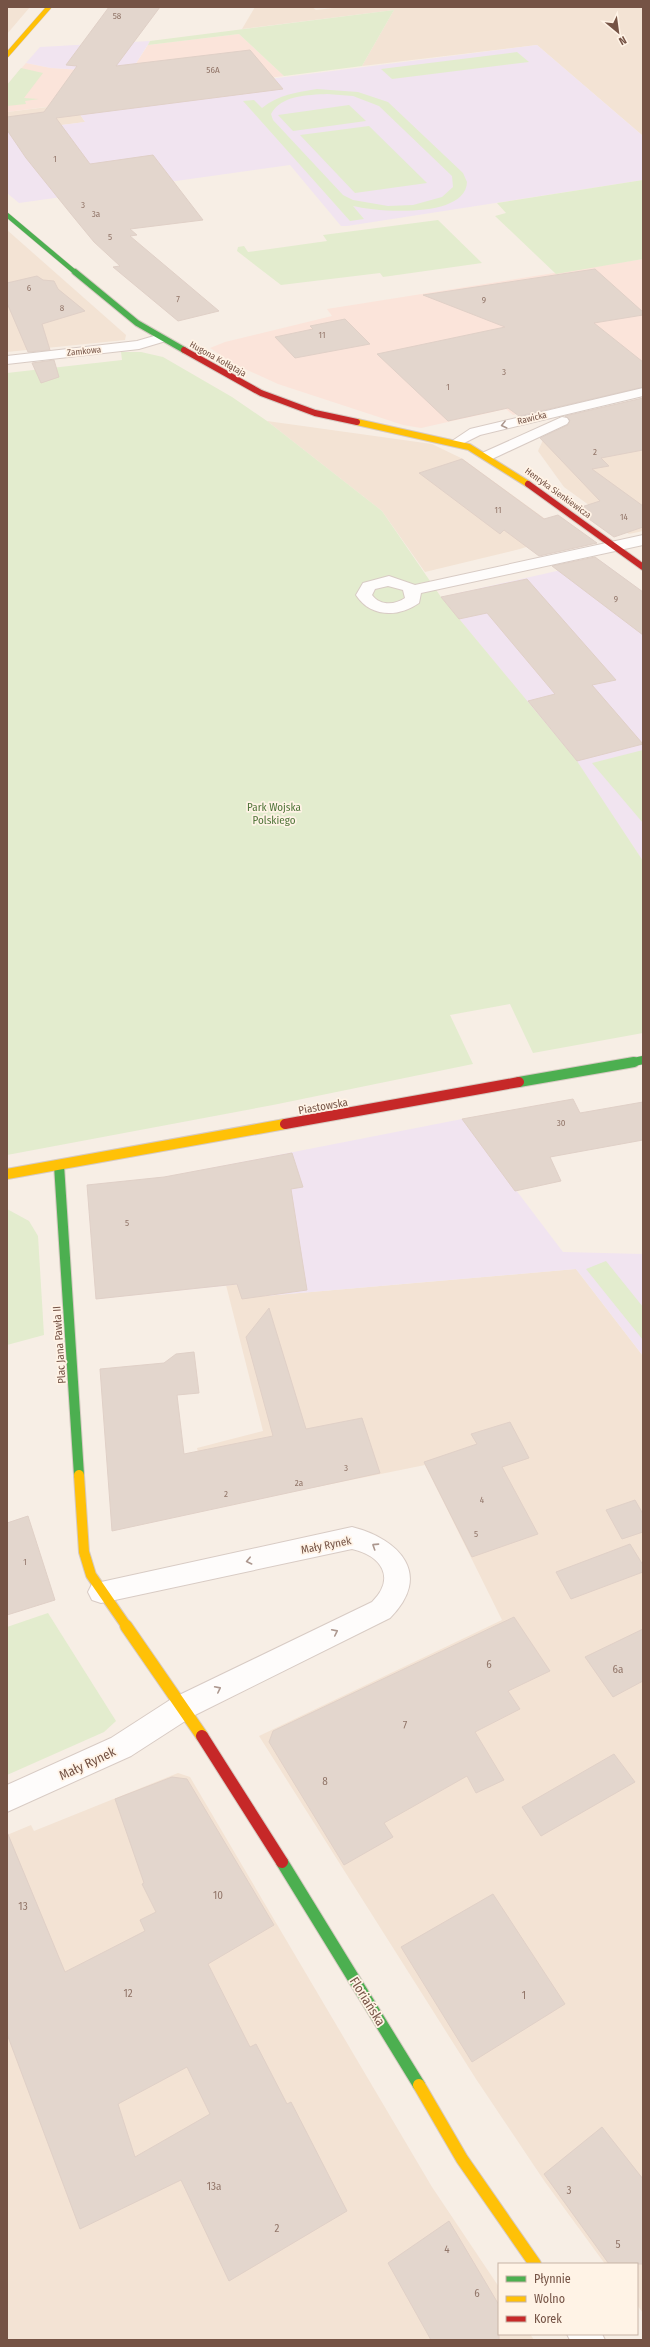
<svg xmlns="http://www.w3.org/2000/svg" width="650" height="2347" font-family="'Fira Sans Condensed',sans-serif">
	<style>
		.residential { fill: #f3e3d4 }
		.commercial { fill: #fbe4da }
		.education { fill: #f1e4f0 }
		.green { fill: #e3ecce; fill-rule: evenodd }
		.building { fill: #e3d6cd; stroke: #e0d0c7; fill-rule: evenodd }
		.lines { fill: none; stroke-linecap: round; stroke-linejoin: round }
		.street-casing { stroke: #d8cbc4; stroke-width: 2 }
		.fast-far4-casing { stroke: #d6cac2; stroke-width: 5.5 }
		.fast-far3-casing { stroke: #d6cac2; stroke-width: 8 }
		.fast-far2-casing { stroke: #d6cac2; stroke-width: 9 }
		.fast-far1-casing { stroke: #d6cac2; stroke-width: 12 }
		.fast-casing { stroke: #d6cac2; stroke-width: 14 }
		.slow-far3-casing { stroke: #d6cac2; stroke-width: 5.5 }
		.slow-far2-casing { stroke: #d6cac2; stroke-width: 8 }
		.slow-far1-casing { stroke: #d6cac2; stroke-width: 12 }
		.slow-casing { stroke: #d6cac2; stroke-width: 14 }
		.jam-far2-casing { stroke: #d6cac2; stroke-width: 8 }
		.jam-far1-casing { stroke: #d6cac2; stroke-width: 12 }
		.jam-casing { stroke: #d6cac2; stroke-width: 14 }
		.street { fill: #fefcfb; fill-rule: evenodd }
		.fast-far4 { stroke: #4caf50; stroke-width: 4.5 }
		.fast-far3 { stroke: #4caf50; stroke-width: 6 }
		.fast-far2 { stroke: #4caf50; stroke-width: 8 }
		.fast-far1 { stroke: #4caf50; stroke-width: 10 }
		.fast { stroke: #4caf50; stroke-width: 12 }
		.slow-far3 { stroke: #ffc107; stroke-width: 4.5 }
		.slow-far2 { stroke: #ffc107; stroke-width: 6 }
		.slow-far1 { stroke: #ffc107; stroke-width: 10 }
		.slow { stroke: #ffc107; stroke-width: 12 }
		.jam-far2 { stroke: #c62828; stroke-width: 6 }
		.jam-far1 { stroke: #c62828; stroke-width: 10 }
		.jam { stroke: #c62828; stroke-width: 12 }
		.oneway { stroke: #ac978e }
		.labels { text-anchor: middle; stroke-width: 3.5; stroke-linejoin: round; paint-order: stroke }
		.number-label { font-size: 9px; fill: #927669 }
		.far-street-label { font-size: 9px; fill: #755345; stroke: #fff3e6 }
		.park-label { font-size: 11px; fill: #50753a; stroke: #fff3e6 }
		.street-label { font-size: 11px; fill: #755345; stroke: #fff3e6 }
		.near-number-label { font-size: 11px; fill: #927669 }
		.near-street-label { font-size: 13px; fill: #755345; stroke: #fff3e6 }
	</style>
	<rect width="100%" height="100%" fill="#f7eee5"/>
	<g class="residential">
		<path d="M7,7H30L7,34Z"/>
		<path d="M255,7H312L316,10L342,7H643V136L537,45L362,66L394,10L242,29Z"/>
		<path d="M73,104L85,122L7,132V112Z"/>
		<path d="M7,230L126,335L125,340L7,352Z"/>
		<path d="M643,402V531L629,534L564,487L538,451L543,440Z"/>
		<path d="M267,421L432,444L463,459L566,534L520,549L425,572L382,511Z"/>
		<path d="M576,1269L643,1356V2313L637,2305V2264H605L545,2182L476,2079L259,1736L502,1620L425,1465L213,1508L197,1448L263,1431L226,1285L261,1282L265,1296Z"/>
		<path d="M178,1773L190,1777L432,2187L499,2287V2334H530L534,2340H7V1835L31,1825L34,1831Z"/>
	</g>
	<g class="commercial">
		<path d="M239,34L284,76L7,112V85L26,63L51,68L130,73L148,45Z"/>
		<path d="M643,259V385L513,415L506,409L421,428L403,425L278,384L234,364L210,348L225,342L332,316L327,309Z"/>
	</g>
	<g class="education">
		<path d="M150,41L130,73L51,68L26,63L40,47Z"/>
		<path d="M537,45L643,136V180L347,226H341L290,165L19,203L7,193V132L85,122L73,104Z"/>
		<path d="M601,561L643,592V861L576,761L441,597Z"/>
		<path d="M462,1119L563,1252L643,1254V1356L576,1269L265,1296L260,1282L96,1299L87,1185L160,1178Z"/>
	</g>
	<g class="green">
		<path d="M394,10L362,66L284,76L239,34L148,45L150,41Z"/>
		<path d="M517,52L529,62L392,79L381,69Z"/>
		<path d="M21,68L43,73L24,98L39,99L25,101L26,104L7,106V85Z"/>
		<path d="M317,89L358,92L388,102L463,173L467,182C466,219 377,212 353,206L364,219L350,221L243,101L254,100L262,108C278,95 297,92 317,89ZM327,94L353,96L379,106L452,176L453,187L442,197L413,205L388,206L353,200L343,195L273,120L271,114C281,95 308,95 327,94Z"/>
		<path d="M349,105L366,121L293,131L278,115Z"/>
		<path d="M369,126L427,183L355,193L300,135Z"/>
		<path d="M643,180V259L556,274L495,216L506,213L497,203Z"/>
		<path d="M438,220L482,263L383,277L380,273L281,285L237,251L238,247L244,246L248,252L327,241L323,235Z"/>
		<path d="M121,352H141L163,357L232,397L267,421L382,511L441,597L577,761L643,861V1033L533,1053L510,1004L450,1015L473,1064L273,1105L7,1155V373L122,360Z"/>
		<path d="M643,750V823L592,763Z"/>
		<path d="M7,1209L29,1221L38,1236L44,1335L7,1345Z"/>
		<path d="M606,1261L643,1307V1340L586,1269Z"/>
		<path d="M48,1613L116,1721L104,1732L7,1775V1627Z"/>
	</g>
	<g class="building">
		<path d="M109,7H160L116,66L250,50L283,89L56,118L90,164L153,155L203,220L130,229L137,235L130,236L219,311L178,321L113,267L120,266L94,242L71,214L26,158L7,130V117L44,112L77,66L66,65Z"/>
		<path d="M595,269L643,312V315L594,323L643,362V387L519,416L508,408L448,421L377,354L505,327L423,295Z"/>
		<path d="M37,276L43,280L54,281L58,289L85,311L42,324L50,350L28,352L7,303V283Z"/>
		<path d="M345,319L370,344L295,358L275,337L313,329L310,326Z"/>
		<path d="M54,360L59,377L41,383L32,363Z"/>
		<path d="M643,398V450L601,458L609,466L592,469L643,506V527L614,537L575,509L600,501L540,438L568,425L570,420L565,416Z"/>
		<path d="M462,459L544,519L558,515L597,543L539,556L504,530L500,534L419,473Z"/>
		<path d="M595,557L643,592V635L552,566Z"/>
		<path d="M527,579L616,680L592,685L643,744L577,761L528,701L555,694L487,613L459,619L441,597Z"/>
		<path d="M573,1099L580,1113L643,1102V1140L550,1157L561,1181L515,1191L462,1119Z"/>
		<path d="M292,1153L303,1187L291,1189L307,1290L242,1299L237,1284L96,1299L87,1185L164,1177Z"/>
		<path d="M269,1308L306,1429L362,1418L380,1473L112,1531L100,1369L164,1363L176,1354L194,1352L199,1393L177,1395L184,1454L273,1436L246,1337Z"/>
		<path d="M510,1422L529,1458L502,1467L538,1534L472,1557L424,1462L477,1444L471,1434Z"/>
		<path d="M635,1500L643,1514V1532L622,1539L606,1510Z"/>
		<path d="M28,1516L55,1600L7,1615V1523Z"/>
		<path d="M630,1544L643,1565V1572L571,1599L556,1572Z"/>
		<path d="M514,1617L550,1671L508,1691L520,1709L475,1732L504,1780L476,1793L467,1776L384,1823L393,1837L344,1865L269,1742L273,1731Z"/>
		<path d="M643,1629V1681L613,1697L585,1657Z"/>
		<path d="M614,1754L635,1782L541,1836L522,1807Z"/>
		<path d="M172,1777L187,1779L274,1925L208,1964L250,2047L256,2044L287,2104L291,2102L347,2211L229,2281L181,2180L80,2229L7,2034V1832L65,1972L145,1931L140,1920L156,1912L142,1884L144,1883L115,1799ZM187,2067L210,2114L135,2157L118,2104Z"/>
		<path d="M493,1894L565,2004L472,2062L401,1947Z"/>
		<path d="M602,2127L643,2179V2264H609L544,2174Z"/>
		<path d="M449,2221L499,2305V2340H431L388,2263Z"/>
	</g>
	<g class="lines">
		<defs>
			<g id="street">
				<path d="M161,334L168,338L166,341L139,349L7,364V356L137,341Z"/>
				<path d="M643,388V396L480,435L456,447L449,443L470,429Z"/>
				<path d="M562,417L567,418L569,421L567,424L492,459L487,460L480,456L482,453Z"/>
				<path d="M643,535V545L421,593L419,603C398,618 370,617 356,595L363,583L389,576L415,585ZM388,586L403,590L405,598C395,605 380,606 372,595L375,589Z"/>
				<path d="M352,1527C400,1539 433,1575 390,1618L193,1716L131,1756L7,1812V1785L111,1738L173,1698L372,1602C396,1578 382,1556 352,1549L101,1603L92,1600L88,1592L92,1584Z"/>
				<path d="M567,2334H602L605,2340H570Z"/>
			</g>
			<path id="fast-far4" d="M7,215L76,273"/>
			<path id="fast-far3" d="M75,272L137,323L184,350"/>
			<path id="fast-far2" d="M629,1063L643,1060"/>
			<g id="fast-far1">
				<path d="M519,1082L634,1062"/>
				<path d="M59,1165L79,1475"/>
			</g>
			<path id="fast" d="M282,1862L419,2085"/>
			<path id="slow-far3" d="M7,55L49,7"/>
			<path id="slow-far2" d="M357,422L469,447L528,484"/>
			<g id="slow-far1">
				<path d="M7,1174L285,1124"/>
				<path d="M79,1475L84,1552L91,1575L127,1627"/>
			</g>
			<g id="slow">
				<path d="M126,1626L202,1736"/>
				<path d="M419,2085L462,2159L535,2264"/>
			</g>
			<g id="jam-far2">
				<path d="M184,350L261,393L315,413L357,422"/>
				<path d="M528,484L643,567"/>
			</g>
			<path id="jam-far1" d="M285,1124L519,1082"/>
			<path id="jam" d="M202,1736L282,1862"/>
		</defs>
		<use href="#street" class="street-casing"/>
		<use href="#fast-far4" class="fast-far4-casing"/>
		<use href="#fast-far3" class="fast-far3-casing"/>
		<use href="#fast-far2" class="fast-far2-casing"/>
		<use href="#fast-far1" class="fast-far1-casing"/>
		<use href="#fast" class="fast-casing"/>
		<use href="#slow-far3" class="slow-far3-casing"/>
		<use href="#slow-far2" class="slow-far2-casing"/>
		<use href="#slow-far1" class="slow-far1-casing"/>
		<use href="#slow" class="slow-casing"/>
		<use href="#jam-far2" class="jam-far2-casing"/>
		<use href="#jam-far1" class="jam-far1-casing"/>
		<use href="#jam" class="jam-casing"/>
		<use href="#street" class="street"/>
		<use href="#fast-far4" class="fast-far4"/>
		<use href="#fast-far3" class="fast-far3"/>
		<use href="#fast-far2" class="fast-far2"/>
		<use href="#fast-far1" class="fast-far1"/>
		<use href="#fast" class="fast"/>
		<use href="#slow-far3" class="slow-far3"/>
		<use href="#slow-far2" class="slow-far2"/>
		<use href="#slow-far1" class="slow-far1"/>
		<use href="#slow" class="slow"/>
		<use href="#jam-far2" class="jam-far2"/>
		<use href="#jam-far1" class="jam-far1"/>
		<use href="#jam" class="jam"/>
	</g>
	<defs><path id="oneway-chevron" d="M-2-3.5L2.5 0L-2 3.5" fill="none" stroke-width="1.6" stroke-linecap="round" stroke-linejoin="round"/></defs>
	<g class="oneway">
		<use href="#oneway-chevron" transform="translate(504 425) rotate(166)"/>
		<use href="#oneway-chevron" transform="translate(375 1546) rotate(-147)"/>
		<use href="#oneway-chevron" transform="translate(249 1561) rotate(167)"/>
		<use href="#oneway-chevron" transform="translate(335 1632) rotate(-26)"/>
		<use href="#oneway-chevron" transform="translate(218 1689) rotate(-27)"/>
	</g>
	<g class="labels">
		<g class="number-label">
			<text x="117" y="19">58</text>
			<text x="213" y="73">56A</text>
			<text x="55" y="162">1</text>
			<text x="83" y="208">3</text>
			<text x="96" y="217">3a</text>
			<text x="110" y="240">5</text>
			<text x="29" y="291">6</text>
			<text x="178" y="302">7</text>
			<text x="484" y="303">9</text>
			<text x="62" y="311">8</text>
			<text x="322" y="338">11</text>
			<text x="504" y="375">3</text>
			<text x="448" y="390">1</text>
			<text x="595" y="455">2</text>
			<text x="498" y="513">11</text>
			<text x="624" y="520">14</text>
			<text x="616" y="602">9</text>
			<text x="561" y="1126">30</text>
			<text x="127" y="1226">5</text>
			<text x="346" y="1471">3</text>
			<text x="299" y="1486">2a</text>
			<text x="226" y="1497">2</text>
			<text x="482" y="1503">4</text>
			<text x="476" y="1537">5</text>
			<text x="25" y="1565">1</text>
		</g>
		<g class="far-street-label">
			<text transform="translate(84 351) rotate(-6)" y="3">Zamkowa</text>
			<text transform="translate(218 359) rotate(29)" y="3">Hugona Kołłątaja</text>
			<text transform="translate(532 418) rotate(-14)" y="3">Rawicka</text>
			<text transform="translate(558 493) rotate(36)" y="3">Henryka Sienkiewicza</text>
		</g>
		<g class="park-label">
			<text x="274" y="811">Park Wojska<tspan x="274" dy="13">Polskiego</tspan></text>
		</g>
		<g class="street-label">
			<text transform="translate(323 1106) rotate(-10)" y="4">Piastowska</text>
			<text transform="translate(59 1345) rotate(-94)" y="4">Plac Jana Pawła II</text>
			<text transform="translate(326 1545) rotate(-11)" y="4">Mały Rynek</text>
		</g>
		<g class="near-number-label">
			<text x="489" y="1668">6</text>
			<text x="618" y="1673">6a</text>
			<text x="405" y="1729">7</text>
			<text x="325" y="1785">8</text>
			<text x="218" y="1899">10</text>
			<text x="23" y="1910">13</text>
			<text x="128" y="1997">12</text>
			<text x="524" y="1999">1</text>
			<text x="214" y="2190">13a</text>
			<text x="569" y="2194">3</text>
			<text x="277" y="2232">2</text>
			<text x="618" y="2248">5</text>
			<text x="447" y="2253">4</text>
			<text x="477" y="2297">6</text>
		</g>
		<g class="near-street-label">
			<text transform="translate(87 1763) rotate(-25)" y="5">Mały Rynek</text>
			<text transform="translate(368 2001) rotate(58)" y="5">Floriańska</text>
		</g>
	</g>
	<rect width="650" height="2347" fill="none" stroke="#755345" stroke-width="16"/>
	<rect x="498" y="2263" width="140" height="72" fill="#fff3e6" stroke="#c8b3a6"/>
	<rect x="506" y="2276" width="20" height="6" fill="#4caf50" stroke="#c8b3a6"/>
	<text x="534" y="2283" font-size="12" fill="#755345">Płynnie</text>
	<rect x="506" y="2296" width="20" height="6" fill="#ffc107" stroke="#c8b3a6"/>
	<text x="534" y="2303" font-size="12" fill="#755345">Wolno</text>
	<rect x="506" y="2316" width="20" height="6" fill="#c62828" stroke="#c8b3a6"/>
	<text x="534" y="2323" font-size="12" fill="#755345">Korek</text>
	<g transform="translate(618 32) rotate(151)" stroke="#fff3e6" stroke-width="3" paint-order="stroke">
	<path d="M0-3L7 15L0 10L-7 15Z" fill="#755345"/>
	<text y="-6" font-size="11" font-weight="bold" text-anchor="middle" fill="#755345">N</text>
	</g>
</svg>
